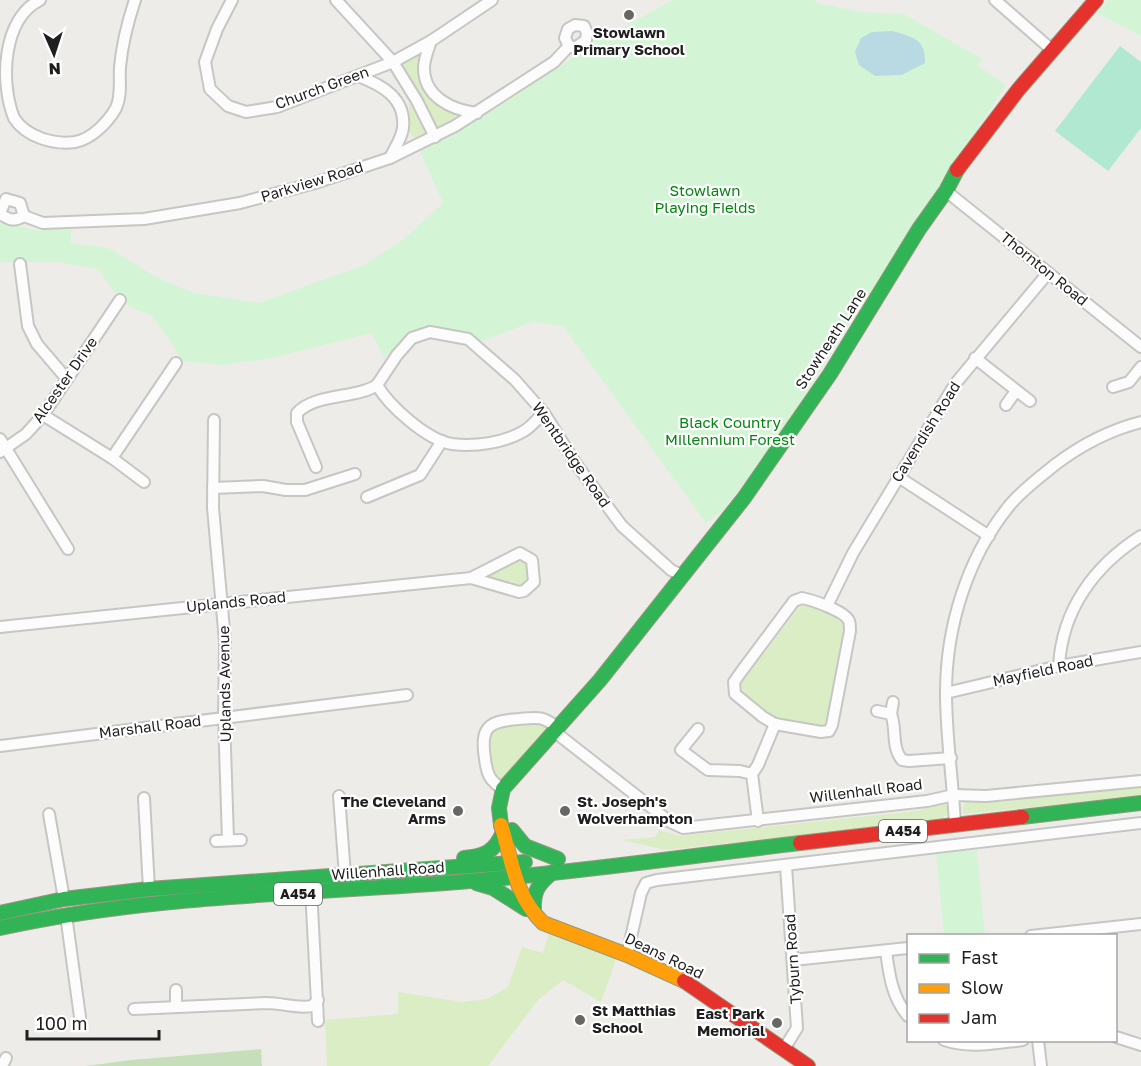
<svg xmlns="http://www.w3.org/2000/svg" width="1141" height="1066" font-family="'Golos Text',sans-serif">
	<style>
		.grass { fill: #daedc4 }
		.forest { fill: #c7debb }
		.park { fill: #d4f5d5 }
		.pitch { fill: #b0e8d1 }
		.water { fill: #b9dae3 }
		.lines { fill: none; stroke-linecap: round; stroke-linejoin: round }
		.street-casing { stroke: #c6c6c4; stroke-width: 14 }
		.fast-casing { stroke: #96987e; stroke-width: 16 }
		.slow-casing { stroke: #96987e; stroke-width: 16 }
		.jam-casing { stroke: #96987e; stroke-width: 16 }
		.street { stroke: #fcfcfc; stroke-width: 10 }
		.fast { stroke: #30b455; stroke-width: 14 }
		.slow { stroke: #ff9f0a; stroke-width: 14 }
		.jam { stroke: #e5322d; stroke-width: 14 }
		.poi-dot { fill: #676765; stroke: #fff; stroke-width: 2 }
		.labels { text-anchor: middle; stroke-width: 4.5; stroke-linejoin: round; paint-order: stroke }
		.shield { fill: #fff; stroke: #626262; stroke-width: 1.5 }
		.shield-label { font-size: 14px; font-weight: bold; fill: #1f1f1f }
		.poi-label { font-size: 15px; font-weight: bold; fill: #1f1f1f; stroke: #fff; text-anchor: end }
		.street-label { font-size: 15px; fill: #1f1f1f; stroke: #fff }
		.park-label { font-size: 15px; fill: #048611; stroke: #fff }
	</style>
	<rect width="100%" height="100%" fill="#eeece8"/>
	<g class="grass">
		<path d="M416,55L420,57C421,70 425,89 433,98C440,107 455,110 456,120L441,128L435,124L418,90L401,62Z"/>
		<path d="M412,103L425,126L424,134L418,138L413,137L409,131V104Z"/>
		<path d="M518,561L525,563L529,575L524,587H517L484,576Z"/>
		<path d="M800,606C815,606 837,614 845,627L828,719L821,727L777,719L743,693L741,684Z"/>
		<path d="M541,721L547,724L548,729L504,781L495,780C493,771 486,750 487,742C489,720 526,723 541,721Z"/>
		<path d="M1141,786V796L964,814L962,808L967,800L1003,802Z"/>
		<path d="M943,802L949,807L947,815L940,820L666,850L622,840L655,837L659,830L679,836L888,814L922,810Z"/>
		<path d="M549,933L616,959L601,1002L563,980L538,1000L488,1066H327L325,1020L398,1014V992L462,1002L487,999L508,987L522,947L543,953Z"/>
	</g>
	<path class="forest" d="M261,1049L262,1066H86L131,1060Z"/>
	<g class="park">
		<path d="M672,0H814L818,3L860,12L904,14L984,60L977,65L1006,85L834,348L791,419L724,510L706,523L563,326L532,322L483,341C461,330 433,321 409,335C400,341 392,351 384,358L372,333L272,358L224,365L181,361L175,348L150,314L136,310L120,300L98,269L56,262H0V224L2,222L34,230L71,229V243L109,248L158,278L194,293L259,303L364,265L404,239L443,203L419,149L495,109L568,61L594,41L617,31Z"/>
		<path d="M1108,0H1141V36L1097,13Z"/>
		<path d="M977,850L985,934L944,935L936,854Z"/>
	</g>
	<path class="pitch" d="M1120,46L1141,62V128L1108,171L1055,131Z"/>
	<path class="water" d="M892,31C913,37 926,39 925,63L902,75L875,76L859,65L855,52L861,38L872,32Z"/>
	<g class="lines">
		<defs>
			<g id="street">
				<path d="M40,0C2,19 0,83 14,118C26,137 54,145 75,142C92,139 108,122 116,108C122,95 119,81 120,67C122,45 128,21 135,0"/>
				<path d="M232,0L217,29L205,62L210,89L228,106L246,112L277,107L393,62L431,41L492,0"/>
				<path d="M336,0L393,62L417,101L435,137"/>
				<path d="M995,0L1052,50"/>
				<path d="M431,41C428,50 424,59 424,68C424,97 452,110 477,113"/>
				<path d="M358,76C382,85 406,98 403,128C402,138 394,149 390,158"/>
				<path d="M946,191L1141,347"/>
				<path d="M0,213L6,199L20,203L24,216"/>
				<path d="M0,214C10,220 13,222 24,216L43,223L144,219L240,203L315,183L390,158L455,126L554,62L569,46L565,38L568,29L575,25L584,26L587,33L586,40L575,48L569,46"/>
				<path d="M20,264L28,326L37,344L66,378"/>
				<path d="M975,358L1030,401"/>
				<path d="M377,385L397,355L412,338L430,332L468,339L515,380L544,413L576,464L622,526L671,570L681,575"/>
				<path d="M1113,387L1129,382L1141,367"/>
				<path d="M1006,405L1016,391"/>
				<path d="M43,415L112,458L144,482"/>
				<path d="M214,420L213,508L225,641L224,717L228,840"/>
				<path d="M0,439L68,549"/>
				<path d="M0,452L26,434L43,415L120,300"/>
				<path d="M112,458L176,363"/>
				<path d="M316,467L297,422V413C315,393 356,399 377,385C389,406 427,440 452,444C474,447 504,443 524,431C531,427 538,418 544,413"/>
				<path d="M897,476L989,536"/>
				<path d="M213,488L263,486L286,490H305L355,474"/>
				<path d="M367,497L420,475L442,441"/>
				<path d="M802,598C812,600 845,611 849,621C850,624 850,628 850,631L832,725L829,731L821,732L775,724L763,717L735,694L734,682L741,672L794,601Z"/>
				<path d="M827,606L853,553L955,384L1048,273"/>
				<path d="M0,627L471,578L520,553L532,560L534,582L524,591L519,592L471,578"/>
				<path d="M1059,666C1062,610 1094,566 1141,536"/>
				<path d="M946,693L1059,666L1141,652"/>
				<path d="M877,711L891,714C897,729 891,747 902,760L909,761L951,758"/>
				<path d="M891,714L893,702"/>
				<path d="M698,729L681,750L708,770L740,771L752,774"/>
				<path d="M555,732L670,822L683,828L927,801L954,795L986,796L1141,781"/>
				<path d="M0,746L407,695"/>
				<path d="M503,789C490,781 487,775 485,759C480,727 488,721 519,719C538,717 543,716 558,728"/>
				<path d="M339,796L345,875"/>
				<path d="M144,798L149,889"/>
				<path d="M49,814L64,899"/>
				<path d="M758,821L752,774L758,765L775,724"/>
				<path d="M955,825C953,781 946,737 946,693C946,627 967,558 1009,506C1022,490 1040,477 1056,464C1081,445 1110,430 1141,422"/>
				<path d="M216,841L241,840"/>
				<path d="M311,889L318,1021"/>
				<path d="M66,915L80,1017"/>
				<path d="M1031,936L1141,924"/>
				<path d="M886,951C889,974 892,998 908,1016"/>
				<path d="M627,955L641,893L646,883L657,880L1141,823"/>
				<path d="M793,960L908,948"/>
				<path d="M176,1007V990"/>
				<path d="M134,1009L267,1003C282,1003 297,1009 312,1006L318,1000"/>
				<path d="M1116,1037L1141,1045"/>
				<path d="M944,1040C970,1049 997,1043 1023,1040"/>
				<path d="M1038,1040L1041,1066"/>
				<path d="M784,1049L797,1028L786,866"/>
				<path d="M2,1066L6,1058"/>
			</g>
			<g id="fast">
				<path d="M1022,817L1141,803"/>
				<path d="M501,825L499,808L503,789L600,680L744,498L830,374L919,229L946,191L957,170"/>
				<path d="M512,830L525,846L558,859"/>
				<path d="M464,858C484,856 495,852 503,832"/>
				<path d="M476,883L493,888L526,909"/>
				<path d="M534,911C533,891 538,884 553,872"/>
				<path d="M0,913L64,899L149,889L525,862"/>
				<path d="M0,928C154,894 313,894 470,881C581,872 690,856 800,843"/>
			</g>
			<path id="slow" d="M501,825C513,863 514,894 543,923L627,955L684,981"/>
			<g id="jam">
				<path d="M957,170L1018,90L1096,0"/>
				<path d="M800,843L1022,817"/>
				<path d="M684,981L808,1066"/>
			</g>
		</defs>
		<use href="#street" class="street-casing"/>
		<use href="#fast" class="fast-casing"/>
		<use href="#slow" class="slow-casing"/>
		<use href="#jam" class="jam-casing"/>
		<use href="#street" class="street"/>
		<use href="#fast" class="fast"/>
		<use href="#slow" class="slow"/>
		<use href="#jam" class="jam"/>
	</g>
	<g class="poi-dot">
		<circle cx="629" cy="15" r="6"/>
		<circle cx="458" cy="811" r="6"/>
		<circle cx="565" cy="811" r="6"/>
		<circle cx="580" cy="1020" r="6"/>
		<circle cx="777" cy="1023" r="6"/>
	</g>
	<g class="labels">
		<g class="shield">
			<rect x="879" y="820" width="48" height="22" rx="4.5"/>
			<rect x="274" y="883" width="48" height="22" rx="4.5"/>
		</g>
		<g class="shield-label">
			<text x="903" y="836">A454</text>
			<text x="298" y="899">A454</text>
		</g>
		<g class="poi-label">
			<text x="629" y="38" text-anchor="middle">Stowlawn<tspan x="629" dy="17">Primary School</tspan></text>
			<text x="446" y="807">The Cleveland<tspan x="446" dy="17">Arms</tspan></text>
			<text x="577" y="807" text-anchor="start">St. Joseph's<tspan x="577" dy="17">Wolverhampton</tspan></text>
			<text x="592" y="1016" text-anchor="start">St Matthias<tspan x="592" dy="17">School</tspan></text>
			<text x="765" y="1019">East Park<tspan x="765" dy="17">Memorial</tspan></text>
		</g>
		<g class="street-label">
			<text transform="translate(322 88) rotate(-20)" y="5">Church Green</text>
			<text transform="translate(312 182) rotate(-17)" y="5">Parkview Road</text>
			<text transform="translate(1044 269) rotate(39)" y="5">Thornton Road</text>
			<text transform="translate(831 339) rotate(-57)" y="5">Stowheath Lane</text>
			<text transform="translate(65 380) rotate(-55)" y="5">Alcester Drive</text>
			<text transform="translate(926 432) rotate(-58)" y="5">Cavendish Road</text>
			<text transform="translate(571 455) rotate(55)" y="5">Wentbridge Road</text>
			<text transform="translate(236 602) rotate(-6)" y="5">Uplands Road</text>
			<text transform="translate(1043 671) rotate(-12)" y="5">Mayfield Road</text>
			<text transform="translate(225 684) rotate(-91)" y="5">Uplands Avenue</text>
			<text transform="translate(150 727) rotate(-7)" y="5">Marshall Road</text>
			<text transform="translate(866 791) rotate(-7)" y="5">Willenhall Road</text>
			<text transform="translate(388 871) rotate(-4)" y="5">Willenhall Road</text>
			<text transform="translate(664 956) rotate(26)" y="5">Deans Road</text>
			<text transform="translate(793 959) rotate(-94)" y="5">Tyburn Road</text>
		</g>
		<g class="park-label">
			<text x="705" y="196">Stowlawn<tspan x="705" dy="17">Playing Fields</tspan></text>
			<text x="730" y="428">Black Country<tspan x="730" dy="17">Millennium Forest</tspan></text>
		</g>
	</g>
	<rect x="907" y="934" width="210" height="108" fill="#ffffff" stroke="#a5a5a5" stroke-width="1.5"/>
	<rect x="919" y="954" width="30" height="9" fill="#30b455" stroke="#a5a5a5" stroke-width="1.5"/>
	<text x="961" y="964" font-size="18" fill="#1f1f1f">Fast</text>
	<rect x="919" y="984" width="30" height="9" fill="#ff9f0a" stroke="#a5a5a5" stroke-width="1.5"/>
	<text x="961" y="994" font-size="18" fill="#1f1f1f">Slow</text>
	<rect x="919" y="1014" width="30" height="9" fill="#e5322d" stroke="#a5a5a5" stroke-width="1.5"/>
	<text x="961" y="1024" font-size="18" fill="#1f1f1f">Jam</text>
	<g transform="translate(54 54) rotate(177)" stroke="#ffffff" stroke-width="4.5" paint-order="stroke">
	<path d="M0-4.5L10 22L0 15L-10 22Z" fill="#1f1f1f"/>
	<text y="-9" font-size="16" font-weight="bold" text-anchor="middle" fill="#1f1f1f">N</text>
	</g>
	<path d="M27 1030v9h132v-9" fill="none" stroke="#1f1f1f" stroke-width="3"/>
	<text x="36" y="1030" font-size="18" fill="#1f1f1f" stroke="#ffffff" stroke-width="4.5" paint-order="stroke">100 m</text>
</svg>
